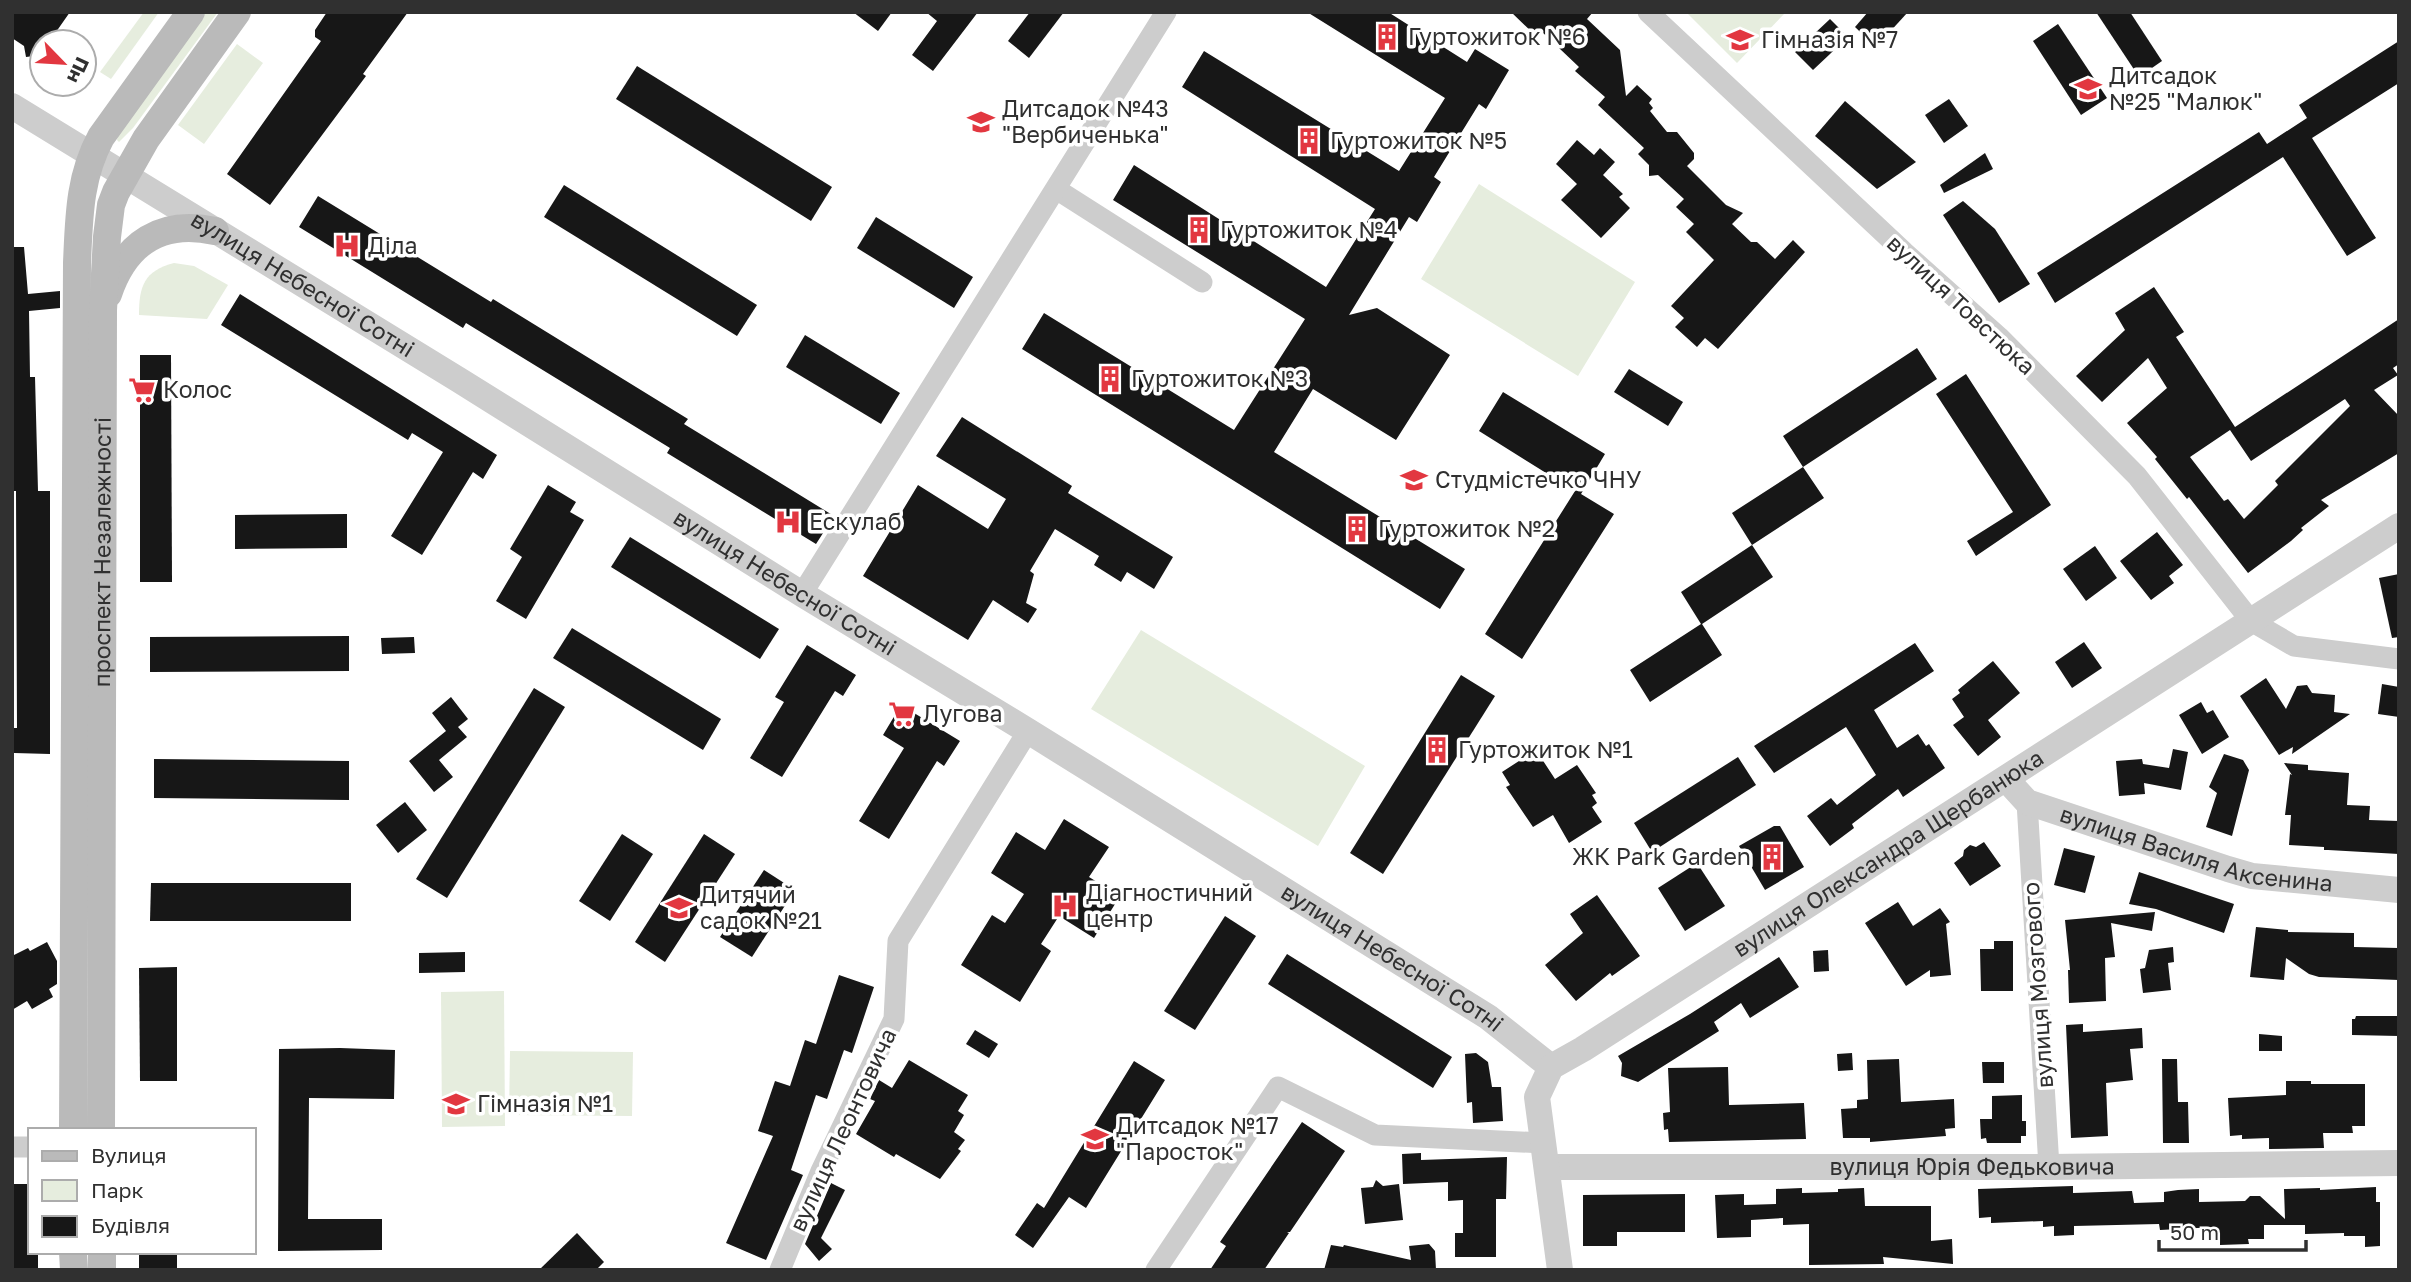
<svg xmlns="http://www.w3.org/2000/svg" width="2411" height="1282" font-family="'Golos Text',sans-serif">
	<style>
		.green { fill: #e6edde }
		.building { fill: #171717; fill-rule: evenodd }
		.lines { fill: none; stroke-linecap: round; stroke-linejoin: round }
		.minor { stroke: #cdcdcd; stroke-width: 21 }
		.tertiary { stroke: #cdcdcd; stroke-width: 26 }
		.secondary { stroke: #bababa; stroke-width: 28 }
		.labels { text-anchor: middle; stroke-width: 7; stroke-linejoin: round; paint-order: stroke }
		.poi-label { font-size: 23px; fill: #303030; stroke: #fff; text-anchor: start }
		.street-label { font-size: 23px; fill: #303030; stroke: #fff }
	</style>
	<rect width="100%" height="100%" fill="#fff"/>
	<g class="green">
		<path d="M144,12H159L111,79L100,72Z"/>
		<path d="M202,12H218L133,128L119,142L117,140L118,134Z"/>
		<path d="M1686,12H1786L1737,63Z"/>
		<path d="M237,44L263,63L204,144L178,125Z"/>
		<path d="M1479,184L1635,282L1578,376L1421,279Z"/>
		<path d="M174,263L194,266L228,285L207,319L139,315C139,286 144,271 174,263Z"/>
		<path d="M1141,630L1365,766L1318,846L1091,709Z"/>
		<path d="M504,991L505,1126L442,1127L441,992Z"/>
		<path d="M510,1051L633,1052L632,1116L509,1115Z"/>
	</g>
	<g class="building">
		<path d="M12,12H70L49,42H42V55L26,57L24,46L12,38Z"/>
		<path d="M327,12H408L363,74L366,76L270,205L227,174L321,41L315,37V30Z"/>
		<path d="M853,12H892L878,31Z"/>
		<path d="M926,12H978L933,71L912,55L937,21Z"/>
		<path d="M1030,12H1064L1029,58L1008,41Z"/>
		<path d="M1307,12H1388L1467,62L1475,49L1509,70L1486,109L1479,104L1434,177L1441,182L1417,222L1409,217L1349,315L1377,308L1450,355L1396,440L1313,389L1274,452L1465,569L1440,609L1022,349L1044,313L1234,430L1305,319L1113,200L1134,165L1326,287L1375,209L1182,87L1204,51L1399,171L1445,98Z"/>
		<path d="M1511,12H1593L1587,19L1620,50L1626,96L1637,85L1652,99L1649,103L1653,108L1650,111L1667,132H1677L1694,153V159L1687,166L1726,205L1743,213L1732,224L1751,242H1757L1775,259L1793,240L1805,252L1718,349L1705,338L1697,347L1675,327L1684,318L1671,306L1714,260L1686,232L1694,224L1676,207L1684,199L1658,175L1649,176V165L1638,154L1644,148L1598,105L1605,97L1575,71L1579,67L1540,30L1535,35Z"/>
		<path d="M1868,12H1908L1876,47L1855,27Z"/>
		<path d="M2096,12H2130L2162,61L2139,77Z"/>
		<path d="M1830,19L1848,37L1813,70L1795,52Z"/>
		<path d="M2058,24L2107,98L2081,115L2033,41Z"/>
		<path d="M2399,41V83L2312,138L2376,238L2347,256L2283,157L2055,303L2037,273L2259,132L2267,144L2307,118L2299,105Z"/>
		<path d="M637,66L832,187L811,221L616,99Z"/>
		<path d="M1949,99L1968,126L1944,143L1925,115Z"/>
		<path d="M1845,101L1916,162L1877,189L1815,136Z"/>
		<path d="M1577,140L1594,155L1600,148L1615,162L1603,175L1623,194L1619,197L1630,208L1601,238L1561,200L1577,184L1556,164Z"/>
		<path d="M1985,153L1993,169L1944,193L1940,185Z"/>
		<path d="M564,185L757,305L737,336L544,217Z"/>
		<path d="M318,196L491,302L493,299L688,419L684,424L834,516L816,544L667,453L670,448L466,323L463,328L299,227Z"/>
		<path d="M1963,201L1995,229L2030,284L1999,303L1943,215Z"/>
		<path d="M876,217L973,277L954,308L857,248Z"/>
		<path d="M12,247H24L28,294L60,291V308L29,311L30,377H35L38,491H50V754L14,753V728H17L16,491H12Z"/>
		<path d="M2154,287L2184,332L2176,337L2235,427L2399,319V364L2393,368L2398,375L2374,390L2399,416V453L2321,500L2329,506L2301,528L2303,530L2291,541L2248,573L2189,497L2187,499L2155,459L2157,457L2127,423L2167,388L2148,358L2102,402L2076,376L2125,330L2115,313ZM2345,399L2350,406L2275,481L2278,485L2244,519L2228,499L2224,501L2190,457L2230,430L2251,461Z"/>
		<path d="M240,294L497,455L483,479L473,472L422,555L391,536L443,452L412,433L408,440L221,325Z"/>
		<path d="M805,335L900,393L881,424L786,367Z"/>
		<path d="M1917,348L1937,379L1803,467L1824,498L1752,545L1732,513L1803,467L1783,436Z"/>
		<path d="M140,355H171L172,582H140Z"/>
		<path d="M1629,369L1683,402L1668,426L1614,392Z"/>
		<path d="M1966,374L2051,505L1976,556L1967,541L2013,512L1936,394Z"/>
		<path d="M1503,392L1605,454L1581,494L1614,514L1522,659L1485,634L1575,491L1479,431Z"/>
		<path d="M962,417L1072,486L1068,493L1173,557L1154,589L1127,572L1121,582L1094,565L1099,556L1055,529L1030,571L1034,574L1026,603L1037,609L1028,623L993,600L968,640L863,576L918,485L988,529L1006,499L936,456Z"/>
		<path d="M548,485L576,502L570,512L584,520L526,619L496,601L522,557L510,549Z"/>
		<path d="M347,514V548L235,549V515Z"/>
		<path d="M2157,532L2183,565L2169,576L2174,583L2151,600L2120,561Z"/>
		<path d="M630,537L779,629L760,659L611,567Z"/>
		<path d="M1752,545L1773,577L1702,624L1722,655L1650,702L1630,670L1701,624L1681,592Z"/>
		<path d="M2095,546L2117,578L2086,601L2063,569Z"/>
		<path d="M2399,574V637L2392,638L2379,578Z"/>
		<path d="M572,628L721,719L703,750L553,658Z"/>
		<path d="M349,636V671L150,672V637Z"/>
		<path d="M414,637L415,653L382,654L381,638Z"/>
		<path d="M2084,642L2102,668L2072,688L2055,662Z"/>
		<path d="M1915,643L1934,671L1874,710L1897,748L1918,734L1926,746L1929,744L1945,768L1903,797L1898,789L1852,824L1854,828L1830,846L1807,816L1831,798L1837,805L1876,775L1846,727L1774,773L1754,746Z"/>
		<path d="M807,645L856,675L843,696L835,691L782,777L750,758L784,702L775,697Z"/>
		<path d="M1993,661L2020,693L1988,720L2001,737L1978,756L1953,725L1964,717L1952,699L1960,693L1958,690Z"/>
		<path d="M1461,675L1495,696L1383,874L1350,853Z"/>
		<path d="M2266,678L2286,709L2297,686L2307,685L2312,693L2335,695L2334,712L2350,714L2292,754L2293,747L2279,755L2240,696Z"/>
		<path d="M2382,684L2399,687V717L2378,714Z"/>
		<path d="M534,688L565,707L447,898L416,879Z"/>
		<path d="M451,697L468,719L458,727L467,737L439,760L453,777L434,792L409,761L446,731L432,713Z"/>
		<path d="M2201,702L2207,713L2213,710L2229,737L2202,754L2179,715Z"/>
		<path d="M901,705L960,741L944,766L937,761L889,839L859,821L904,748L883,735Z"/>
		<path d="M2173,749L2188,752L2181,790L2144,783L2145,794L2119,796L2116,761L2142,759L2143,764L2169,768Z"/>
		<path d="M1536,750L1555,779L1577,765L1596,793L1592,795L1597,803L1592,807L1602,822L1569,843L1553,815L1533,827L1506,787L1510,785L1502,772Z"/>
		<path d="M2224,754L2243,760L2249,770L2232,836L2206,827L2217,793L2209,787Z"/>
		<path d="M1738,757L1756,785L1652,852L1634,823Z"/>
		<path d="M154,759L349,761V800L154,798Z"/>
		<path d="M2284,763L2308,765V770L2349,773L2347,805L2370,806L2369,820L2399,821V854L2328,850H2324V847L2289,845L2291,815H2285L2290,774L2292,775Z"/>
		<path d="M405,802L427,830L398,853L376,825Z"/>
		<path d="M1064,819L1109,847L1089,877L1120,896L1094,938L1059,916L1041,944L1051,951L1020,1002L961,965L992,915L1005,923L1024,894L991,873L1016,832L1045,850Z"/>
		<path d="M1774,826H1780L1804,867L1765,890L1739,846Z"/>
		<path d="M622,834L653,854L610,921L579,901Z"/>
		<path d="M704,834L735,854L665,962L635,942Z"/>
		<path d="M1984,842L2001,866L1970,886L1954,863L1963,856L1964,850L1970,845L1976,847Z"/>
		<path d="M2064,848L2095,856L2085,893L2054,885Z"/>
		<path d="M1697,863L1725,906L1685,931L1658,888Z"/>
		<path d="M764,870L795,890L752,957L720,937Z"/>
		<path d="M2139,872L2234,904L2224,933L2156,909L2129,904Z"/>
		<path d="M151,883H351V921H150Z"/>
		<path d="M1597,895L1640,956L1612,976L1610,973L1576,1001L1545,965L1583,933L1570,914Z"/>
		<path d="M1898,902L1913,926L1940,908L1950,922L1946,924L1951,975L1930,977V970L1906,986L1865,923Z"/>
		<path d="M2155,912L2152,931L2111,923L2115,957L2105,958L2106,1001L2069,1003L2068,970H2070L2065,920Z"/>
		<path d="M1225,916L1256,936L1195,1030L1164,1011Z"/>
		<path d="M2256,927L2288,930V932L2354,933V947L2399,948V980L2319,977L2309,974L2286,958L2284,980L2250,977Z"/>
		<path d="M1994,941H2013V991H1981L1980,949H1994Z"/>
		<path d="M47,942L57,961V984L49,989L53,997L32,1009L27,1001L12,1010V956L28,948L30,951Z"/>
		<path d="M2173,947L2174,962L2168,963L2171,990L2143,993L2140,969L2145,968L2149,950Z"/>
		<path d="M1828,950L1829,971L1814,972L1813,951Z"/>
		<path d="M465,952V972L419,973V953Z"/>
		<path d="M1287,954L1452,1057L1433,1088L1268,984Z"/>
		<path d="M1779,957L1799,987L1750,1018L1741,1003L1714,1022L1719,1031L1638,1082L1621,1076L1622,1063L1618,1056L1690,1014Z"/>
		<path d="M177,967V1081H140L139,968Z"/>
		<path d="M839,975L874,987L852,1053L844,1050L827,1099L816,1095L791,1170L803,1175L766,1260L726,1243L773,1136L758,1131L775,1081L790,1086L805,1040L816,1044Z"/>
		<path d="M2356,1016H2399V1036L2352,1035V1019H2355Z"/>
		<path d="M2083,1024V1032L2142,1028L2143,1048L2130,1049L2133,1080L2106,1083L2108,1136L2071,1138L2066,1025Z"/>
		<path d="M975,1030L998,1044L989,1058L966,1044Z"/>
		<path d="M2259,1034L2282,1036V1051H2259Z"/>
		<path d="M340,1048L395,1050L394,1099L309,1098L308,1219H382V1250L278,1251L279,1049Z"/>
		<path d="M1476,1053L1488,1062L1492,1087H1501L1503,1121L1473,1123L1472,1102L1467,1103L1465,1054Z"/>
		<path d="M1852,1053L1853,1070L1838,1071L1837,1054Z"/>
		<path d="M1899,1059L1901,1102L1954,1099L1955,1128L1945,1129L1946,1136L1870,1142V1138H1843L1841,1109L1857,1108V1100L1868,1099L1867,1060Z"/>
		<path d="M2162,1059H2177L2178,1102H2188L2189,1143H2163Z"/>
		<path d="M909,1060L968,1095L958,1111L964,1115L954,1132L965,1140L958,1149L961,1151L940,1179L896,1154L894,1157L856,1134L875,1101L870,1099L879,1080L892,1088Z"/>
		<path d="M1134,1061L1165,1080L1086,1208L1069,1197L1033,1248L1015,1235L1037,1203L1044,1208Z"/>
		<path d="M1982,1062H2004V1083H1983Z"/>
		<path d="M1728,1067L1729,1105L1804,1103L1806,1139L1669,1142L1668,1129L1664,1130L1663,1113L1670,1112L1668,1068Z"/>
		<path d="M2286,1081H2311V1084H2365V1126H2352L2353,1133H2323L2324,1148L2269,1149V1138L2242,1139V1135L2230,1136L2228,1098L2286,1095Z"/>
		<path d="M2022,1095V1121H2026V1136H2021V1143H1987L1986,1138L1981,1139L1980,1119H1992V1096Z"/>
		<path d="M1302,1122L1345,1151L1290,1232H1287L1289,1233L1264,1270H1210L1226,1246L1220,1242Z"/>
		<path d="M1421,1153V1160L1507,1157L1506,1199H1496V1257H1455V1233H1463V1200L1448,1201V1182L1403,1184L1402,1154Z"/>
		<path d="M1376,1180L1383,1186L1399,1184L1403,1220L1365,1224L1361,1188L1373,1187Z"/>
		<path d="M831,1183L845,1190L821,1238L832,1249L819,1261L805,1244Z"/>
		<path d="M12,1184H28L30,1252H38V1270H12Z"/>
		<path d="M2073,1186V1193L2132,1191L2134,1203L2164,1202V1192L2178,1190L2199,1189V1202L2245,1201L2250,1196H2260L2285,1219L2284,1189L2320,1188V1190L2376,1187V1202H2380V1246L2365,1247V1236H2344V1233L2305,1234V1225H2264V1239H2248L2249,1244L2220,1245V1237H2217L2216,1227L2160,1230L2159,1224L2074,1226V1235L2054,1236V1226L2043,1227V1221L1991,1223V1217L1979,1218L1978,1189Z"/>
		<path d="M1802,1188V1193L1838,1192V1189L1864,1188L1865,1206H1931V1241L1952,1239L1953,1264L1883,1257L1884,1264L1809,1265V1224L1783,1225V1218L1751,1220V1237L1717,1238L1715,1195L1744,1194V1205L1776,1204V1189Z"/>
		<path d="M1685,1194V1232H1617V1246H1583V1195Z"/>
		<path d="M577,1233L604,1262L596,1270H539Z"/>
		<path d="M1429,1244L1435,1251L1436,1270H1324L1331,1245L1343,1247L1344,1245L1411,1260L1409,1246Z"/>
		<rect x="139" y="1252" width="38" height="18"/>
	</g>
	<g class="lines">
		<g class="minor">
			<path d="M1648,12L1904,252L1999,337L2137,476L2251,621L2294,646L2399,659"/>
			<path d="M1056,189L1202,282"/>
			<path d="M802,594L1166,12"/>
			<path d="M2027,802L2049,1167"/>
			<path d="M12,1147H30"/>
			<path d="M780,1270L821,1171L894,1019L898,941L1028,731"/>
			<path d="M1156,1270L1278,1087L1375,1135L1544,1143"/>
		</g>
		<g class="tertiary">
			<path id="s1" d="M12,106L459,380L802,594L1028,731L1488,1017L1551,1067"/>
			<path id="s2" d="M2006,779L2027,802L2228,869L2252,876L2399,890"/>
			<path id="s3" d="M1547,1167H2049L2399,1163"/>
			<path id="s4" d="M1560,1270L1537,1097L1551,1067L1583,1049L2399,526"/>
		</g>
		<g class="secondary">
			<path d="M108,294C125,243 162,219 215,231"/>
			<path d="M73,1130L77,263C79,219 79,177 101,137L191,12"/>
			<path id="s5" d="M101,1130L103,310L107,237L111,205L116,192L146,139L237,12"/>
			<path d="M73,1252L74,1270"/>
			<path d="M102,1270V1252"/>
		</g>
	</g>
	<defs>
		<symbol id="building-bare" viewBox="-9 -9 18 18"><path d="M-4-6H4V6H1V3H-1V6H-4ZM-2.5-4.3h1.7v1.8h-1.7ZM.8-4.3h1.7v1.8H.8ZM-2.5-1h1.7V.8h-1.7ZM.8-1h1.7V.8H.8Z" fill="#e23740" stroke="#fff" stroke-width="2.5" paint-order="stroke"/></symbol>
		<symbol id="school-bare" viewBox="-9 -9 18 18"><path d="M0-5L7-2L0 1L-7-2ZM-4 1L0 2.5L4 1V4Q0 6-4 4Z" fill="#e23740" stroke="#fff" stroke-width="2.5" paint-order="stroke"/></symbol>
		<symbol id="hospital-bare" viewBox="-9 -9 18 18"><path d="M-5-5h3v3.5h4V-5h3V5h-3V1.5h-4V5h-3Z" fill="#e23740" stroke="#fff" stroke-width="2.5" paint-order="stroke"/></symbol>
		<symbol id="supermarket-bare" viewBox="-9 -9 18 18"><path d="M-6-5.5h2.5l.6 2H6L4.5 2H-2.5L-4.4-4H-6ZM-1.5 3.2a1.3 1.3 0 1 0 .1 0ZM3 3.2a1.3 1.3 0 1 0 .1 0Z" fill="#e23740" stroke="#fff" stroke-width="2.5" paint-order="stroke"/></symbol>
		<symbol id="university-bare" viewBox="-9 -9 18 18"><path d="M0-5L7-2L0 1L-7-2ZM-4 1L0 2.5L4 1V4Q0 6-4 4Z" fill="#e23740" stroke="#fff" stroke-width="2.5" paint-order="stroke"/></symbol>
	</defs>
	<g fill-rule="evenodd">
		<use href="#building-bare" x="1368" y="18" width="38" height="38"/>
		<use href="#school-bare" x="1721" y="21" width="38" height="38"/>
		<use href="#school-bare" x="2069" y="70" width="38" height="38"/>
		<use href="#school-bare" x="962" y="103" width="38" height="38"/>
		<use href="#building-bare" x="1290" y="122" width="38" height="38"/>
		<use href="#building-bare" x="1180" y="211" width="38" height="38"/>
		<use href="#hospital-bare" x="328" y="227" width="38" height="38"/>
		<use href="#building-bare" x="1091" y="360" width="38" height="38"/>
		<use href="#supermarket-bare" x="123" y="371" width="38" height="38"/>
		<use href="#university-bare" x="1395" y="461" width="38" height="38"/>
		<use href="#hospital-bare" x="769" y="503" width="38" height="38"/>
		<use href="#building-bare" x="1338" y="510" width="38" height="38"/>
		<use href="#supermarket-bare" x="883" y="695" width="38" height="38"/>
		<use href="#building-bare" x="1418" y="731" width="38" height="38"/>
		<use href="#building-bare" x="1753" y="838" width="38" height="38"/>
		<use href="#hospital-bare" x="1046" y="887" width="38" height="38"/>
		<use href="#school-bare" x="660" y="889" width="38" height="38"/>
		<use href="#school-bare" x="437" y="1085" width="38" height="38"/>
		<use href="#school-bare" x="1076" y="1120" width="38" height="38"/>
	</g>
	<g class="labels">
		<g class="poi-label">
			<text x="1408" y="45">Гуртожиток №6</text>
			<text x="1761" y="48">Гімназія №7</text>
			<text x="2109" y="84">Дитсадок<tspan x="2109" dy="26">№25 "Малюк"</tspan></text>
			<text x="1002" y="117">Дитсадок №43<tspan x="1002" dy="26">"Вербиченька"</tspan></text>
			<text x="1330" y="149">Гуртожиток №5</text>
			<text x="1220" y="238">Гуртожиток №4</text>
			<text x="368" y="254">Діла</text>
			<text x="1131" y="387">Гуртожиток №3</text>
			<text x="163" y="398">Колос</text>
			<text x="1435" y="488">Студмістечко ЧНУ</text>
			<text x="809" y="530">Ескулаб</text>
			<text x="1378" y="537">Гуртожиток №2</text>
			<text x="923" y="722">Лугова</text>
			<text x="1458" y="758">Гуртожиток №1</text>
			<text x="1751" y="865" text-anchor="end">ЖК Park Garden</text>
			<text x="1086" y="901">Діагностичний<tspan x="1086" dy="26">центр</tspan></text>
			<text x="700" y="903">Дитячий<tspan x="700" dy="26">садок №21</tspan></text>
			<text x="477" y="1112">Гімназія №1</text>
			<text x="1116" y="1134">Дитсадок №17<tspan x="1116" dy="26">"Паросток"</tspan></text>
		</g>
		<g class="street-label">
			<text dy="8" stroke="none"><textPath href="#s1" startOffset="341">вулиця Небесної Сотні</textPath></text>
			<text transform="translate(1961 305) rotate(43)" y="8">вулиця Товстюка</text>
			<text dy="8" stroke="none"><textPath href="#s5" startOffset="578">проспект Незалежності</textPath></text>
			<text dy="8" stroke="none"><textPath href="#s1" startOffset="908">вулиця Небесної Сотні</textPath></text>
			<text dy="8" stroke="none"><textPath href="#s2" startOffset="208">вулиця Василя Аксенина</textPath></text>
			<text dy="8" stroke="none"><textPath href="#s4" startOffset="607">вулиця Олександра Щербанюка</textPath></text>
			<text dy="8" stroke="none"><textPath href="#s1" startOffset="1622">вулиця Небесної Сотні</textPath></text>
			<text transform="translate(2038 985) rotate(-94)" y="8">вулиця Мозгового</text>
			<text transform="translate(843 1130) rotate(-65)" y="8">вулиця Леонтовича</text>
			<text dy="8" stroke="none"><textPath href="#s3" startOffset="425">вулиця Юрія Федьковича</textPath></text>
		</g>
	</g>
	<rect width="2411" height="1282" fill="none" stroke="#303030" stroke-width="28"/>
	<rect x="28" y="1128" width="228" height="126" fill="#ffffff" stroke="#acacac" stroke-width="2"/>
	<rect x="42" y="1151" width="35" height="10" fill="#bababa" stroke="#acacac" stroke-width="2"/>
	<text x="91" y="1163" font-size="21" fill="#303030">Вулиця</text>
	<rect x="42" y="1180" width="35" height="21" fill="#e6edde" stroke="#acacac" stroke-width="2"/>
	<text x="91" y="1198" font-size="21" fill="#303030">Парк</text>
	<rect x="42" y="1216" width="35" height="21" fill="#171717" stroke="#acacac" stroke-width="2"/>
	<text x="91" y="1233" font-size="21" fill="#303030">Будівля</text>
	<g transform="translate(63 63) rotate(115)"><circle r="33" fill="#ffffff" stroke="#acacac" stroke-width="2"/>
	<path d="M0-5L12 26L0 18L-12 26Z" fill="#e23740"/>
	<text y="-10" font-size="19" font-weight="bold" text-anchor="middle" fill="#303030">Пн</text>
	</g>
	<path d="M2159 1240v10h147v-10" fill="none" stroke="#303030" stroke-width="3.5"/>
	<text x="2170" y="1240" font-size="21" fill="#303030" stroke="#ffffff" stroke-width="5" paint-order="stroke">50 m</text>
</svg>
